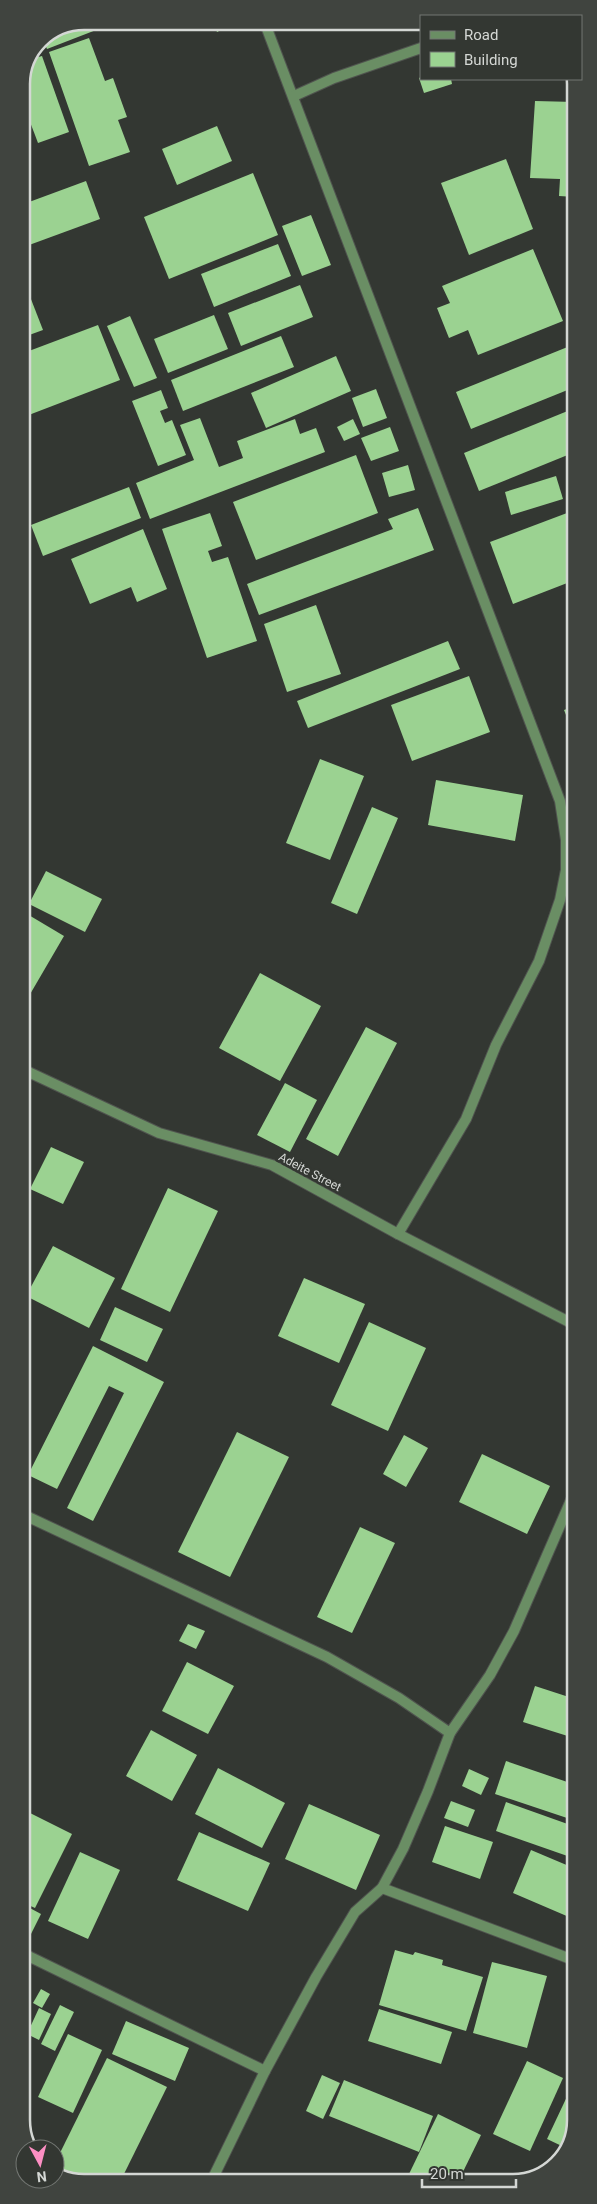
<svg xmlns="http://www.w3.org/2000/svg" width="597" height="2204" font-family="Roboto,sans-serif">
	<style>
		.building { fill: #9bd291 }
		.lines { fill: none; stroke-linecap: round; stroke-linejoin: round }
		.street-casing { stroke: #50544f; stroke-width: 12 }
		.street { stroke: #6a8e64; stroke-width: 10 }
		.labels { text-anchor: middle; stroke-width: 5; stroke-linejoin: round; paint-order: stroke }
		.street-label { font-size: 12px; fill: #d4d7d4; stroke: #333732 }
		.rim { fill: none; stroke: #d4d7d4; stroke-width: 2.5 }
	</style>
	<rect width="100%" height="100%" fill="#333732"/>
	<g class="building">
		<path d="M84,21H107L109,25L47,49L42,38Z"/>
		<path d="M212,21H240L217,32Z"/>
		<path d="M322,22H342L325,28Z"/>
		<path d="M89,38L105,81L113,78L127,117L118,120L130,152L89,166L49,52Z"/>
		<path d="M42,56L69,132L38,143L21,98V83L31,59Z"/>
		<path d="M421,77L451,79L452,84L424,93L419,78Z"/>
		<path d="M535,101L575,102V197L559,196L560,179L530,178Z"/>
		<path d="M217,126L232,161L177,185L162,149Z"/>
		<path d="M506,159L533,229L469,255L441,183Z"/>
		<path d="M253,173L278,235L169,279L144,217Z"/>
		<path d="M86,181L100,219L21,248V205Z"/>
		<path d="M311,215L331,265L302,276L282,226Z"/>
		<path d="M278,244L291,276L214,307L201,274Z"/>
		<path d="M533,249L563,321L478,355L468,330L449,338L437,308L450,303L442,286Z"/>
		<path d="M21,266L29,288L21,291Z"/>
		<path d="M300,285L313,317L241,346L228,313Z"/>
		<path d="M29,294L43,330L21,338V297Z"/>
		<path d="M214,315L228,349L168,373L154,339Z"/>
		<path d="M130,316L157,378L134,387L107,326Z"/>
		<path d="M98,325L120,380L21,418V354Z"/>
		<path d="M281,336L294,367L183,411L171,380Z"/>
		<path d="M570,346L575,358V387L471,429L456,392Z"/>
		<path d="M336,356L351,391L266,428L251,393Z"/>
		<path d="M376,389L387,418L363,427L352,398Z"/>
		<path d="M161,390L168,408L160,411L165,423L172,420L186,455L158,466L132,401Z"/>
		<path d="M575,408V452L479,491L464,453Z"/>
		<path d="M200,418L219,467L243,458L237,441L295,419L300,434L316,428L325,452L150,519L136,483L194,460L180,425Z"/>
		<path d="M353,419L360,434L344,441L337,427Z"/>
		<path d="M390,427L399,451L371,461L361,438Z"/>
		<path d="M356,455L378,513L256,560L233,502Z"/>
		<path d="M408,465L415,490L389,497L382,473Z"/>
		<path d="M556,476L563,499L511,515L505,492Z"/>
		<path d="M129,487L141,518L43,556L31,525Z"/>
		<path d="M418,508L434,550L259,615L247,584L393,529L388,519Z"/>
		<path d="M575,510V580L513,604L490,542Z"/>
		<path d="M210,513L222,546L208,551L212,562L228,557L257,641L207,658L162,529Z"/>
		<path d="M143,529L167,589L137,602L131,587L90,604L71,559Z"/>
		<path d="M316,605L341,674L287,692L264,624Z"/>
		<path d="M448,641L460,669L308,728L297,701Z"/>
		<path d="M469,676L490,732L412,761L391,705Z"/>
		<path d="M575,706V737L564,710Z"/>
		<path d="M320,759L364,776L330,860L286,843Z"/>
		<path d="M436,780L523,795L515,841L428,825Z"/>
		<path d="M372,807L398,818L357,914L331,903Z"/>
		<path d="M46,871L102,899L85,932L29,904Z"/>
		<path d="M22,911L64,936L22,1008Z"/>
		<path d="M260,973L321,1006L280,1081L219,1048Z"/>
		<path d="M366,1027L397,1043L338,1156L306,1139Z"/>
		<path d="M285,1083L317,1100L290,1152L257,1135Z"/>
		<path d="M51,1147L84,1162L63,1204L30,1189Z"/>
		<path d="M168,1188L218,1211L170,1312L121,1289Z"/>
		<path d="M53,1246L115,1278L89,1328L26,1296Z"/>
		<path d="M304,1278L365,1304L339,1363L278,1336Z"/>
		<path d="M115,1307L163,1329L147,1362L100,1340Z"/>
		<path d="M369,1322L426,1348L388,1431L331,1405Z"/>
		<path d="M93,1346L164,1382L93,1521L67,1508L124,1393L109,1386L57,1489L28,1475Z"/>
		<path d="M237,1432L289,1457L230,1577L178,1552Z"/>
		<path d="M404,1435L428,1448L406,1487L383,1474Z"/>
		<path d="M482,1454L550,1486L527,1534L459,1502Z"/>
		<path d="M360,1527L395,1543L352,1633L317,1617Z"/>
		<path d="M188,1624L205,1631L196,1649L179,1641Z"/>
		<path d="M187,1662L234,1686L208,1734L162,1711Z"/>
		<path d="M535,1686L575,1699L574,1738L523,1722Z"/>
		<path d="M151,1730L197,1755L172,1801L126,1776Z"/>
		<path d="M506,1761L576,1785V1821L495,1794Z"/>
		<path d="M218,1768L285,1803L262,1848L195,1814Z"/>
		<path d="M469,1769L489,1778L481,1795L462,1786Z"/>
		<path d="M451,1801L475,1810L468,1827L444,1818Z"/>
		<path d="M506,1802L576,1827V1859L496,1831Z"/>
		<path d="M309,1804L380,1835L356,1890L285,1859Z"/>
		<path d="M24,1810L72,1834L35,1908L22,1902Z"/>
		<path d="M445,1826L493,1842L480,1879L432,1862Z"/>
		<path d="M199,1832L270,1863L248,1911L177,1880Z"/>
		<path d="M531,1850L576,1869V1920L513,1893Z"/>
		<path d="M80,1852L120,1870L88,1939L48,1921Z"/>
		<path d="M28,1907L41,1914L30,1936L22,1932V1917Z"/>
		<path d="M395,1950L413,1955L415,1952L443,1960L442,1965L483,1977L466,2031L379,2005Z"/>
		<path d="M492,1962L547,1976L527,2048L473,2033Z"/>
		<path d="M41,1989L50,1994L42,2008L33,2003Z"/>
		<path d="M60,2005L74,2012L55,2051L41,2044Z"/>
		<path d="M39,2008L51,2014L39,2040L27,2034Z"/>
		<path d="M379,2009L452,2032L441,2064L368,2041Z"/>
		<path d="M126,2021L189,2048L175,2081L112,2054Z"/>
		<path d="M68,2034L102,2050L73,2113L38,2097Z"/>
		<path d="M107,2058L167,2087L120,2182L79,2183L55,2172V2163Z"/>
		<path d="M527,2061L563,2078L530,2151L493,2134Z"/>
		<path d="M322,2075L340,2083L323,2119L306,2111Z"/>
		<path d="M344,2080L433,2116L419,2152L329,2116Z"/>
		<path d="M572,2086L576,2088V2121L566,2148L547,2139Z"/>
		<path d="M438,2114L481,2135L458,2182H424L409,2174Z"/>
	</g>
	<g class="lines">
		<defs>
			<g id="street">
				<path d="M264,21L560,801L566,840V870L560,900L539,961L496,1045L466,1119L398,1234"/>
				<path d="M294,96L334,78L421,48"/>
				<path d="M22,1069L159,1133L272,1165L398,1234L575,1325"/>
				<path d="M22,1514L327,1657L399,1698L450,1733"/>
				<path d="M382,1888L576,1961"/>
				<path d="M22,1953L265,2071"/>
				<path d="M211,2182L265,2071L316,1977L355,1912L382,1888L403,1849L428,1791L450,1733L490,1675L514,1631L575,1491"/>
			</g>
		</defs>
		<use href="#street" class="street-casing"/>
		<use href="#street" class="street"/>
	</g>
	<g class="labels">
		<g class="street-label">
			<text transform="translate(310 1172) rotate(28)" y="4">Adeite Street</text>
		</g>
	</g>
	<path d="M0 0H597V2204H0ZM84 30H513A54 54 0 0 1 567 84V2120A54 54 0 0 1 513 2174H84A54 54 0 0 1 30 2120V84A54 54 0 0 1 84 30Z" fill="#40443f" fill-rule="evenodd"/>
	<path class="rim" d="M84 30H513A54 54 0 0 1 567 84V2120A54 54 0 0 1 513 2174H84A54 54 0 0 1 30 2120V84A54 54 0 0 1 84 30Z"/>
	<rect x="420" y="15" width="162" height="65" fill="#333732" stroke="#737773"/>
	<rect x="430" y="31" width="25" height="8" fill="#6a8e64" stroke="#737773"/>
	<text x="464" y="40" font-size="15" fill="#d4d7d4">Road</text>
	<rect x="430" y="52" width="25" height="15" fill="#9bd291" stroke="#737773"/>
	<text x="464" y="65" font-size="15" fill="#d4d7d4">Building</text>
	<g transform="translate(40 2164) rotate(173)"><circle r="24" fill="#333732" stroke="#737773"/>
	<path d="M0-4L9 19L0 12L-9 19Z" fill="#fc8fc3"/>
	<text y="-8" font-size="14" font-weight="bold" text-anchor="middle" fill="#d4d7d4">N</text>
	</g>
	<path d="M422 2179v8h94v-8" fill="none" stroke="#d4d7d4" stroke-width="2.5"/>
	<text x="430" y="2179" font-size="15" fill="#d4d7d4" stroke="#333732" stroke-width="4" paint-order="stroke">20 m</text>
</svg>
